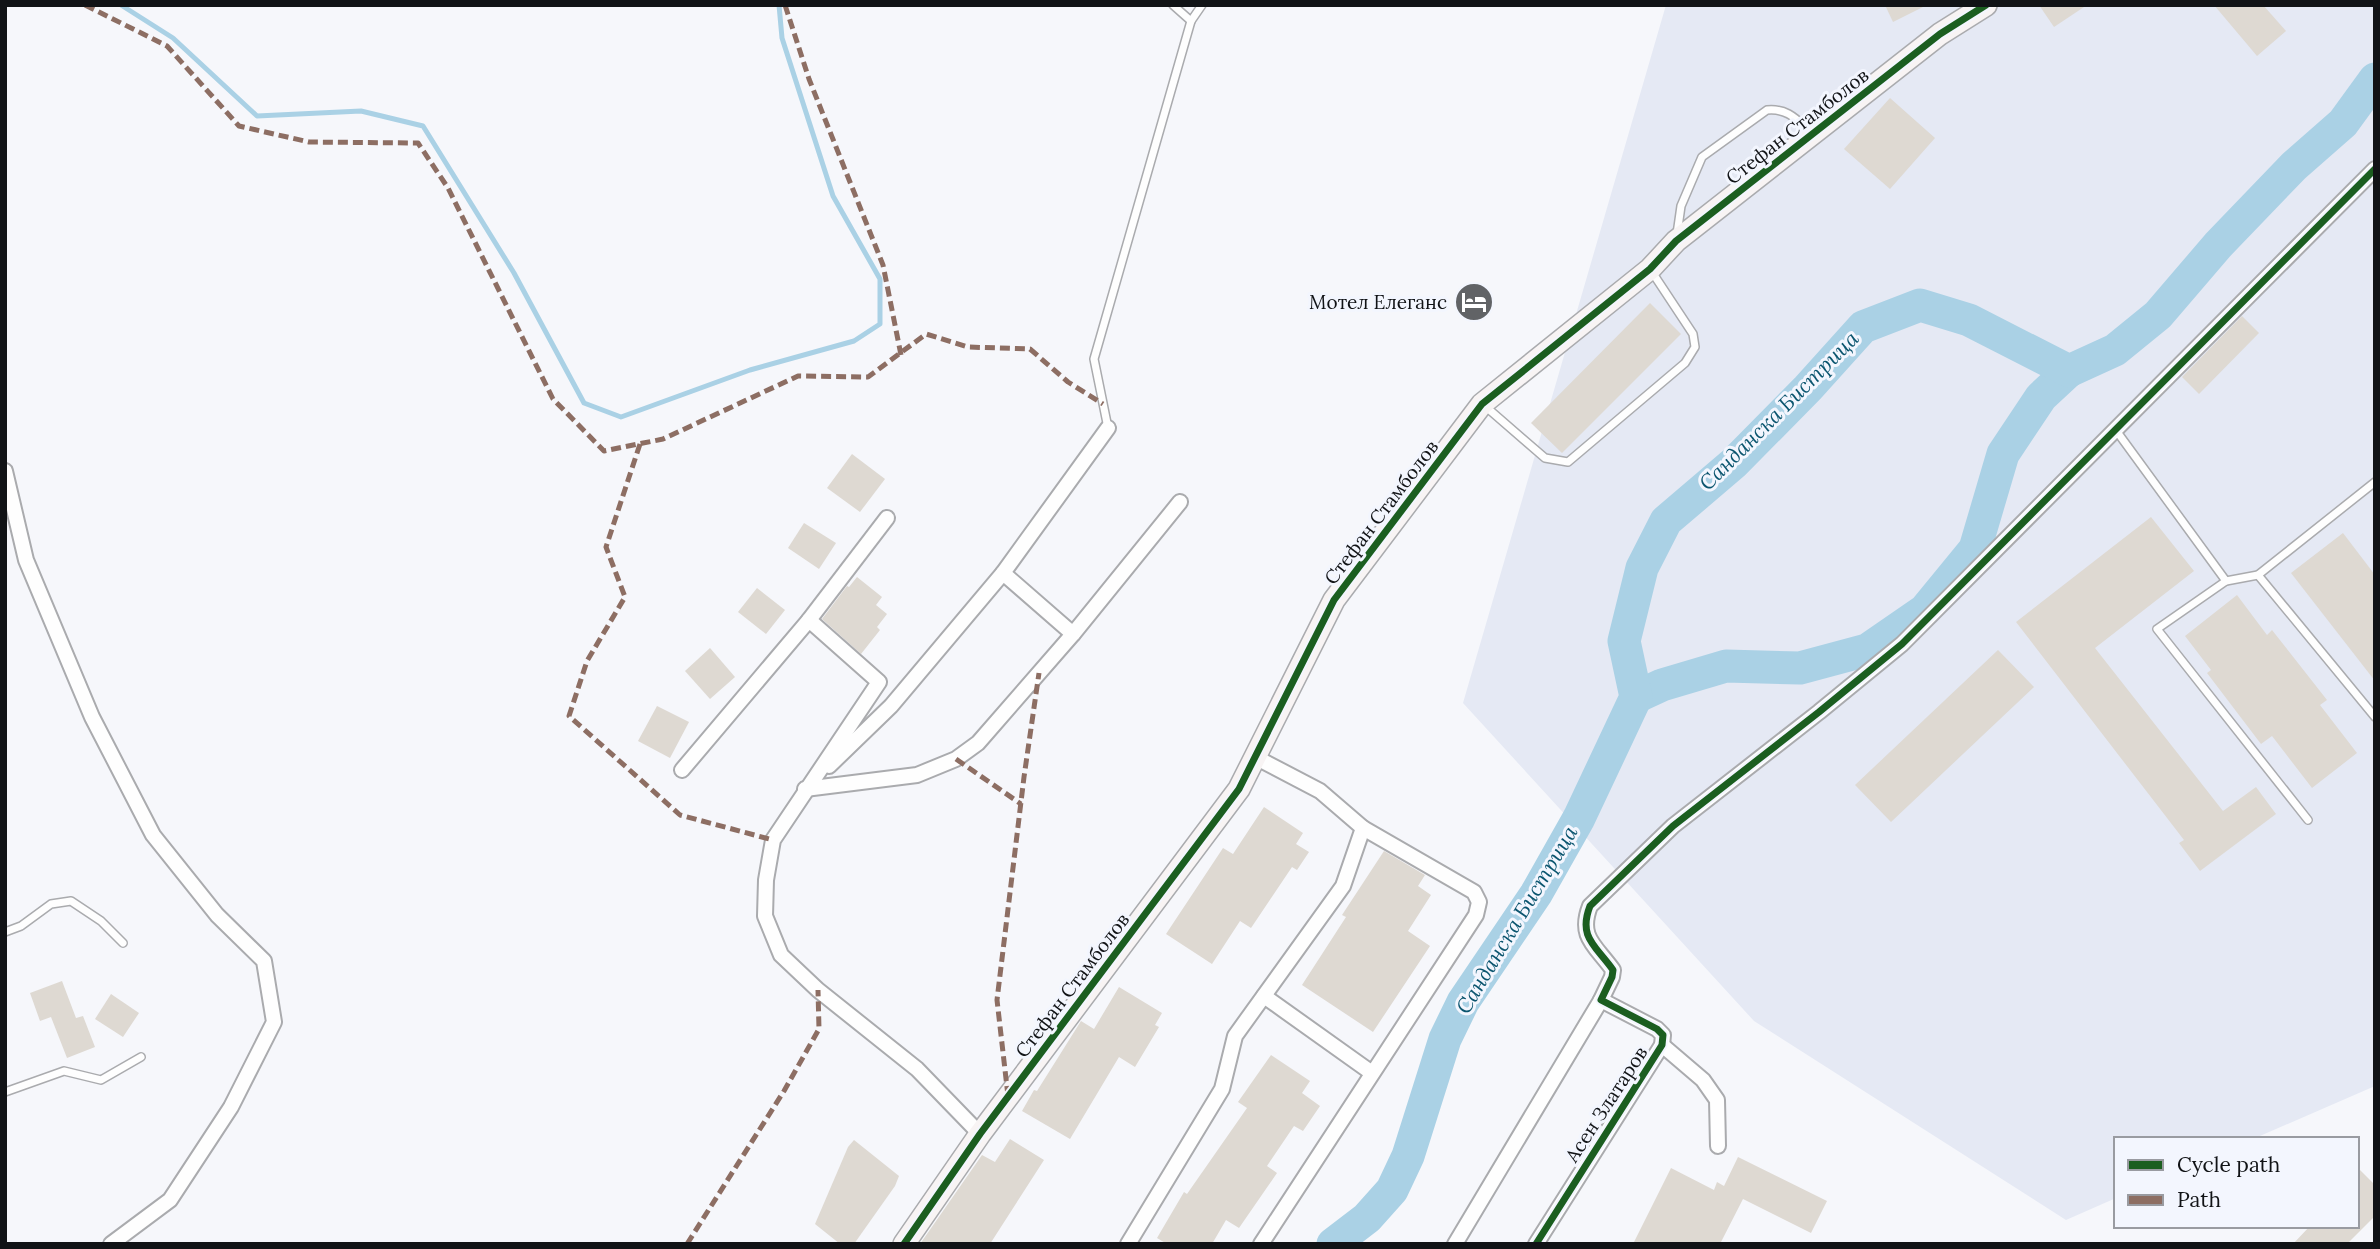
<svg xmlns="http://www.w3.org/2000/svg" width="2380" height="1249" font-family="Lora,serif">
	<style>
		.built { fill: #e5e9f4 }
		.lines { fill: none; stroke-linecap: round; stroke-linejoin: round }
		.stream { stroke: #aad1e5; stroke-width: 5 }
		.river { stroke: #aad1e5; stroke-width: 33 }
		.building { fill: #ded9d2 }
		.lane-casing { stroke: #aaabae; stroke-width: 10 }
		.street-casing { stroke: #aaabae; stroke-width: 18 }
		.secondary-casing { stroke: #aaabae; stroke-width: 24 }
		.lane { stroke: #fefefe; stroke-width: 7 }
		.street { stroke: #fefefe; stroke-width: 14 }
		.secondary { stroke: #f8f4f4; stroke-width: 21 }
		.quiet { stroke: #8d6e63; stroke-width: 5; stroke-dasharray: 10 5; stroke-linecap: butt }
		.cycleway-casing { stroke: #f3f6fe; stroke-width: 11 }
		.cycleway { stroke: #1b5e20; stroke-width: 7 }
		.labels { text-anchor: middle; stroke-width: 6; stroke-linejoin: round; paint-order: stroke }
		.street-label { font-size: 19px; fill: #111316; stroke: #f3f6fe }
		.poi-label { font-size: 19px; fill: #111316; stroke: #f3f6fe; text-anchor: end }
		.water-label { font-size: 21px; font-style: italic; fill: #0b556f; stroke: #f3f6fe }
	</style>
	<rect width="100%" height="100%" fill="#f6f7fb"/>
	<path class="built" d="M1666,5H2375V1086L2253,1139H2116V1198L2066,1220L1754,1021L1463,703Z"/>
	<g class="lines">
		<path class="stream" d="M121,5L173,38L257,116L361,111L423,126L514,273L584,403L621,417L750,370L854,341L880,324V279L833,196L782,38L779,5"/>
		<g class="river">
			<path d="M1636,697L1662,685L1726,666L1800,668L1867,650L1925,610L1975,549L2003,454L2041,397L2069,371"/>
			<path d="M1333,1244L1367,1218L1392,1190L1408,1156L1445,1039L1463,1002L1536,894L1579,818L1636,697L1624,641L1642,568L1666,521L1734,463L1808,388L1863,327L1920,305L1969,320L2069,371L2115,350L2158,315L2218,245L2294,166L2343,123L2375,79"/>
		</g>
	</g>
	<g class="building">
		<path d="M1885,5H1927L1893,22Z"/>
		<path d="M2039,5H2087L2054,27Z"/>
		<path d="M2214,5H2263L2286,31L2257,56Z"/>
		<path d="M1890,98L1935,138L1890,189L1844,149Z"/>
		<path d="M1650,303L1681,334L1562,453L1531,423Z"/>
		<path d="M2242,316L2259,333L2199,394L2182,377Z"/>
		<path d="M852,454L885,479L860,512L827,488Z"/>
		<path d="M2151,517L2194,571L2095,648L2223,811L2256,787L2276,814L2200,871L2179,843L2184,840L2016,622Z"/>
		<path d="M804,523L836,543L819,569L788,548Z"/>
		<path d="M2343,533L2375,575V681L2291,573Z"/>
		<path d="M857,577L882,597L876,605L887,614L877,627L880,630L861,654L822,619L847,586L849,587Z"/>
		<path d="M757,588L785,610L766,634L738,612Z"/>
		<path d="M2237,595L2267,635L2272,630L2327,700L2320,705L2357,753L2312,788L2272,736L2261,744L2207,673L2211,670L2185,636Z"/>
		<path d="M710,648L735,677L710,699L685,671Z"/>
		<path d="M1998,650L2034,687L1891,822L1855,785Z"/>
		<path d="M657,706L689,722L670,758L638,741Z"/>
		<path d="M1264,807L1303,833L1296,844L1309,852L1297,870L1292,867L1251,928L1240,921L1212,964L1166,934L1223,848L1233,854Z"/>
		<path d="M1384,851L1425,875L1418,886L1431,895L1408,931L1430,946L1373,1032L1302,985L1346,917L1342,915Z"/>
		<path d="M62,981L76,1018L83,1016L95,1047L67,1058L51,1017L40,1021L30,993Z"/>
		<path d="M1119,987L1162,1013L1155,1025L1159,1027L1135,1067L1119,1057L1070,1139L1022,1111L1034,1090L1037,1091L1081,1021L1094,1029Z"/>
		<path d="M111,994L139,1013L123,1037L95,1019Z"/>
		<path d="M1271,1055L1310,1081L1302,1093L1320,1106L1303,1131L1294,1126L1267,1166L1277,1173L1239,1228L1226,1220L1212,1244H1167L1157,1238L1184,1192L1187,1194L1247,1108L1238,1102Z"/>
		<path d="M1010,1139L1044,1160L990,1244H920L982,1155L995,1162Z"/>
		<path d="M854,1140L899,1176L895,1186L854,1244H840L815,1224L848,1147Z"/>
		<path d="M1738,1157L1827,1201L1811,1233L1743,1199L1720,1244H1633L1671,1168L1714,1190L1717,1182L1724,1186Z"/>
		<path d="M2357,1167L2375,1185V1216L2347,1244H2293L2310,1226H2357Z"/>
	</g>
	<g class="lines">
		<defs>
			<g id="lane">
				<path d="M1191,21L1202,5"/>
				<path d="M1677,234L1681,206L1702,157L1767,110C1788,108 1797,120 1812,133"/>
				<path d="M1485,406L1545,458L1568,462L1685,363L1695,347L1693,334L1652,272"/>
				<path d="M1108,428L1094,359L1191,21L1173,5"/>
				<path d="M2115,429L2226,581"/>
				<path d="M2258,575L2375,717"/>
				<path d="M2308,820L2157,629L2226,581L2258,575L2375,482"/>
				<path d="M5,932L21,926L51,904L71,901L101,921L123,943"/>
				<path d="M5,1092L64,1071L101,1080L141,1057"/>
			</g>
			<g id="street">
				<path d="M5,471L26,560L92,717L153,835L217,915L264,961L274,1022L231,1107L170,1200L111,1244"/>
				<path d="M809,620L887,518"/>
				<path d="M1073,634L1003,573L1108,428"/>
				<path d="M829,766L891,706L1003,573"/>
				<path d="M682,770L809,620L879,682L773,840L766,880L765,916L781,955L818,990L917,1069L980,1134"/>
				<path d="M805,789L917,775L956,759L978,743L1073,634L1180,502"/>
				<path d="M1264,996L1372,1073"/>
				<path d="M1662,1045L1703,1080L1717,1100L1718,1146"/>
				<path d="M1128,1244L1222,1089L1235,1036L1343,886L1363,828L1320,791L1255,757"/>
				<path d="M1261,1244L1476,915L1479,902L1474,892L1363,828"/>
				<path d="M1455,1244L1601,1000"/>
				<path d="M1536,1244L1662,1045L1663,1035L1657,1029L1601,1000L1612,977L1613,970C1595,945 1578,937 1590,906L1673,826L1819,712L1902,644L2375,169"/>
			</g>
			<path id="secondary" d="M904,1244L980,1134L1239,789L1334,600L1482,404L1650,269L1676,241L1940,34L1986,5"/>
		</defs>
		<use href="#lane" class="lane-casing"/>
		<use href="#street" class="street-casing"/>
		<use href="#secondary" class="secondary-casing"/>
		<use href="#lane" class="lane"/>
		<use href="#street" class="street"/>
		<use href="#secondary" class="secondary"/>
		<g class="quiet">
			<path d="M85,5L167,46L239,126L309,142L418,143L448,188L553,399L604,451L663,439L798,376L868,377L926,334L968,347L1030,349L1068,382L1103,404"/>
			<path d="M785,5L809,79L883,265L901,355"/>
			<path d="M640,444L606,547L625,597L587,661L569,716L680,815L773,840"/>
			<path d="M956,759L1021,804"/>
			<path d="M1008,1096L997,1000L1024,777L1039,673"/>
			<path d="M687,1244L784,1091L819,1029L818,990"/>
		</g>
		<defs>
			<g id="cycleway">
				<path d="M904,1244L980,1134L1239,789L1334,600L1482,404L1650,269L1676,241L1940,34L1986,5"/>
				<path d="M1536,1244L1662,1045L1663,1035L1657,1029L1601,1000L1612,977L1613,970C1595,945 1578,937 1590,906L1673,826L1819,712L1902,644L2375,169"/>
			</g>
		</defs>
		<use href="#cycleway" class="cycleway-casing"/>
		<use href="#cycleway" class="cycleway"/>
	</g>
	<defs>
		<symbol id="hotel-disc" viewBox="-11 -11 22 22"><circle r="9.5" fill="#616366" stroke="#f3f6fe"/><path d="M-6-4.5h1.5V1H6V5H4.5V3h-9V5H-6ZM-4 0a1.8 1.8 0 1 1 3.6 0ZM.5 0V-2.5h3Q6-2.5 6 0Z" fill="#fff"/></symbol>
	</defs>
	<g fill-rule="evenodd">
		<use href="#hotel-disc" x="1452" y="280" width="44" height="44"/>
	</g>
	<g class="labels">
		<g class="street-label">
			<text transform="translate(1797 126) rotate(-38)" y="7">Стефан Стамболов</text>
			<text transform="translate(1381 512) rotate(-53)" y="7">Стефан Стамболов</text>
			<text transform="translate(1072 985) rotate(-53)" y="7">Стефан Стамболов</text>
			<text transform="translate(1606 1104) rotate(-57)" y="7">Асен Златаров</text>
		</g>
		<g class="poi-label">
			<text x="1447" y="309">Мотел Елеганс</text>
		</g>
		<g class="water-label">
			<text transform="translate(1779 411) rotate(-45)" y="7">Санданска Бистрица</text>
			<text transform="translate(1517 920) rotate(-59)" y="7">Санданска Бистрица</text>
		</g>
	</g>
	<rect width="2380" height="1249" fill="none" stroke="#111316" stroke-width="14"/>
	<rect x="2114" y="1137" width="245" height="91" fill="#f3f6fe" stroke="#999ba1" stroke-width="2"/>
	<rect x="2128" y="1160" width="35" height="10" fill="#1b5e20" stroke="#999ba1" stroke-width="2"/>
	<text x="2177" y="1172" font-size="21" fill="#111316">Cycle path</text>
	<rect x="2128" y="1195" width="35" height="10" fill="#8d6e63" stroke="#999ba1" stroke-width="2"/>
	<text x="2177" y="1207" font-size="21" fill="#111316">Path</text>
</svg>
